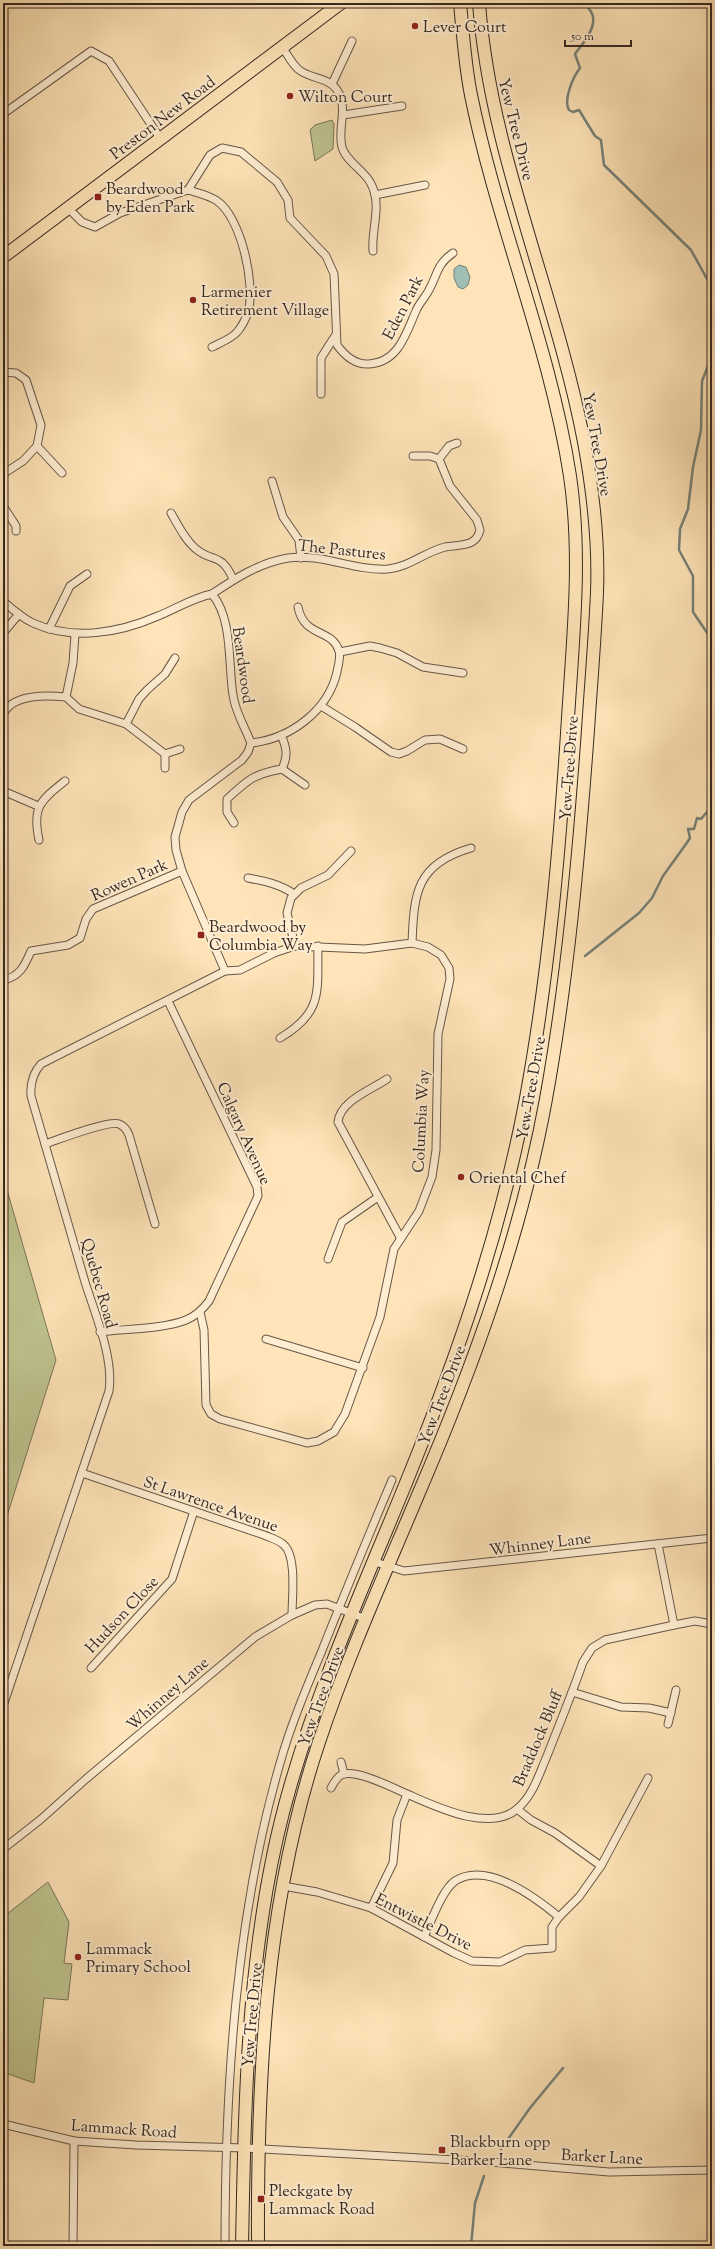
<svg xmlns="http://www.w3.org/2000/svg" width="715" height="2249" font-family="'Sorts Mill Goudy',serif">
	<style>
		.green { fill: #bfc48f; stroke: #7a7658 }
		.water { fill: #a1beb5; stroke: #76827a }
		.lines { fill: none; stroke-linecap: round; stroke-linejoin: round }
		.stream { stroke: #76827a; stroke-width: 2.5 }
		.minor-casing { stroke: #675747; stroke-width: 9 }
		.trunk-casing { stroke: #352821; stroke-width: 14 }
		.minor { stroke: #feedd1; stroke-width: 7 }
		.trunk { stroke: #fee4b8; stroke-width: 12 }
		.poi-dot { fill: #8f2418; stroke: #feedd1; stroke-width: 1.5 }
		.labels { text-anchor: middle; stroke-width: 4; stroke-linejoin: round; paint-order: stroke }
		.poi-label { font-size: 16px; fill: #352821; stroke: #feedd1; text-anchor: start }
		.street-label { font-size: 16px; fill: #352821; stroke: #feedd1 }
	</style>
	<rect width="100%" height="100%" fill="#fee4b8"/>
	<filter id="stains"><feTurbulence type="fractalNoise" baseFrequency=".005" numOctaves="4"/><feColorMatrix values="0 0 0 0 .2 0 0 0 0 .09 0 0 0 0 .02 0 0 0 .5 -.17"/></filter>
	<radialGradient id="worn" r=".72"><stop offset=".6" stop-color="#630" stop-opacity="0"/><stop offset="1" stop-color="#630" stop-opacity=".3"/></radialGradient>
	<g class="green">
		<path d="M332,120L334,124L333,149L315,161L310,130L315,125Z"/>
		<path d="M3,1176L56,1360L3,1529Z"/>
		<path d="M48,1882L69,1922L64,1963L72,1964L68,2000L44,1998L34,2083L3,2072V1917Z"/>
	</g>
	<path class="water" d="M459,265L466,267L470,277L468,285L463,289L458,287L454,278V269Z"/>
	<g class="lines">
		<g class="stream">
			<path d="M586,3C587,8 593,12 593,17C595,31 582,44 575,54L580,68C573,77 563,100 569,110L573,112L579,110L595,136L601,140L604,165L691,250L712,288"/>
			<path d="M712,356L702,381L701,430L693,467L688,509L680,529L679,550L693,576V612L712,640"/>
			<path d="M585,956L639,913L652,898L663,876L686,844L690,838L688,829H694L697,818L701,819L712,806"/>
			<path d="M501,2149L530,2108L563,2068"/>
			<path d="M471,2246L475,2203L484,2176"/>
		</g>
		<defs>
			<g id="minor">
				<path d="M281,46C287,53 291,63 298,69C309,79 329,77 337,90C349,108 337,128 342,147C345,160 363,170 370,182C383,204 371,228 373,251"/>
				<path d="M332,84L352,41"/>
				<path d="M3,114L91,51L109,61L160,138"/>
				<path d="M343,115L402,106"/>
				<path d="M188,190C198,193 209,195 217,201C241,217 256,285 248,312C246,318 242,326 238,331C233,338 220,343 212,347"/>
				<path d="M375,195L425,185"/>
				<path d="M69,209L82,222L95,227L120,213L188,190L210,155L222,148L241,152L277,182L288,200L290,218L326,256L334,274L337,345C345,356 355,365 369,364C399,362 406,333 416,311C419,303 425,298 429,290C438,274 436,265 453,253"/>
				<path d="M3,372L16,373L26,380L41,425L37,446L23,461L3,474"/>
				<path d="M321,394V358L335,336"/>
				<path d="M37,446L62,473"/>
				<path d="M439,459L449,446L457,443"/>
				<path d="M272,481L283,517L299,540L301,558"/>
				<path d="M3,506L16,526V531"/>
				<path d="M171,513C178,525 185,540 196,549C213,563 221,552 233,579"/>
				<path d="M212,594C236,578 259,563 288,558C321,553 354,571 388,569C409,567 425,552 445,547C459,544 476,548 480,530L477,520L450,486L439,459L430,456H413"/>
				<path d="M3,601C12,609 22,618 33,623C73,641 119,633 158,616C176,609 192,598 212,594C233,619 228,664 233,695C235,712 245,727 251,743L248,752L242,760L189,800L182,812L175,837L176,850L182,871L225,971"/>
				<path d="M49,629L70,586L87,574"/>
				<path d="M3,633L19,614"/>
				<path d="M75,634L73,663L66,697L79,709L126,724L139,699L147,690L165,674L175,658"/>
				<path d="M340,652L370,646L380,648L397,653L423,667L463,673"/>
				<path d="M321,706L355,727L391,752L399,754L407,751L425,740L440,739L463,749"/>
				<path d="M3,714C13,694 47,695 66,697"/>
				<path d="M126,724L165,754"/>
				<path d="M251,743C290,739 328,711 337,672C338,666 341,657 339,651C332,628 304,638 298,607"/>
				<path d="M165,768V754L180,749"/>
				<path d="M282,769L305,785"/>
				<path d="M3,791L38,806"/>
				<path d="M234,823L227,812V799C248,780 253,774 282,769C288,756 287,748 281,735"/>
				<path d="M39,840C32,807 40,801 65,781"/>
				<path d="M248,878C264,881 280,884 294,894"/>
				<path d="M412,943C414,893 416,864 471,848"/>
				<path d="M295,946L287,913L291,898L301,888L328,875L351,851"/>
				<path d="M3,980C20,977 25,965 31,951L68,945L80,938L86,919L93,909L182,871"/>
				<path d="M280,1038C324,1012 317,991 318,946"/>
				<path d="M387,1079C371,1090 340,1101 338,1122L400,1237"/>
				<path d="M45,1144C57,1140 109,1120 119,1124C124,1126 127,1130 129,1135L155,1224"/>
				<path d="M328,1259L342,1222L378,1197"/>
				<path d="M100,1332C124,1329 164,1329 186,1320C196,1316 203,1309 209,1301L258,1196L257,1187L168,1001"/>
				<path d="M266,1339L363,1368"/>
				<path d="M82,1473L264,1535C271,1538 279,1540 284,1545C297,1557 292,1598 292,1615"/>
				<path d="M658,1544L674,1625L695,1621L712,1624"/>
				<path d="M372,1561L404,1571L712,1538"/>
				<path d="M91,1668L172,1579L194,1511"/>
				<path d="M572,1692L621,1707L649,1708L671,1713"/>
				<path d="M3,1706L109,1391C114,1358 95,1314 85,1282C67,1220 49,1158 31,1096C30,1083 33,1073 41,1064L225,971L240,970L274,953L295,946L365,949L412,943L428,947L441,955L449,968L450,979L438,1034L436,1150L432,1177L419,1211L394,1249L380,1317L345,1414L334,1432L318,1441L307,1443L220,1419L211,1414L206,1405L204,1330L200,1312"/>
				<path d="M668,1724L676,1690"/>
				<path d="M341,1762L344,1774"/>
				<path d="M331,1788C334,1783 336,1778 341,1775C355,1768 393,1788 407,1794"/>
				<path d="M517,1809L531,1820L555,1833L601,1866"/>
				<path d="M3,1849L40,1820L86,1779L255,1637L292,1615L315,1605L327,1604L366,1619"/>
				<path d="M283,1886L317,1892L371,1908L454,1953L472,1961L500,1962L525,1950L552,1948V1927L559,1917L579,1897L601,1866L648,1778"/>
				<path d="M371,1908L393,1863L397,1820L407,1794C435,1806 489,1833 517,1809C533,1796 539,1774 547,1756C559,1725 572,1694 583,1662L592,1648L605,1640L674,1625"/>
				<path d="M424,1937C431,1922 442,1890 455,1881C487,1861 535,1897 559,1917"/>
				<path d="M3,2124L74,2141L136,2145L245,2148L491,2162L609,2172L712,2170"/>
				<path d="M73,2246L74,2141"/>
				<path d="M225,2246C225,2084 236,1910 283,1753C293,1719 307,1686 321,1653C344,1595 368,1537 392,1480"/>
			</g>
			<g id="trunk">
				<path d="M3,257L341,3"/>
				<path d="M242,2246C245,2093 247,1935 290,1787C321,1679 368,1577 410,1473C459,1352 502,1227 526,1098C549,973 560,845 568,718C573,637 582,557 570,476C550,346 497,224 471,95C465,65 463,34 460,3"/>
				<path d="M258,2246C257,2078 265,1903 319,1742C347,1658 384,1576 418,1495C473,1367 521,1236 546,1099C568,977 579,853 588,730C591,684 595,638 597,592C599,542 593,491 584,442C556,294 490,154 479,3"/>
			</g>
		</defs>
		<use href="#minor" class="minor-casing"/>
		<use href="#trunk" class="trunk-casing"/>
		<use href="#minor" class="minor"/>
		<use href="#trunk" class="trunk"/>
	</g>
	<g class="poi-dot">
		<circle cx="415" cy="26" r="4"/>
		<circle cx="290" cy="96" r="4"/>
		<rect x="94" y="193" width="8" height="8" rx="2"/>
		<circle cx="193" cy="300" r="4"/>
		<rect x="197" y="931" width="8" height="8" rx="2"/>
		<circle cx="461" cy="1177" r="4"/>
		<circle cx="78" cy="1957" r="4"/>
		<rect x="438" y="2146" width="8" height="8" rx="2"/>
		<rect x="257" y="2195" width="8" height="8" rx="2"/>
	</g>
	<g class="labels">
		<g class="poi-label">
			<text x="423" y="32">Lever Court</text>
			<text x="298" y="102">Wilton Court</text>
			<text x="106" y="194">Beardwood<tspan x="106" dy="18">by Eden Park</tspan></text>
			<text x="201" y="297">Larmenier<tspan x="201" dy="18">Retirement Village</tspan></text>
			<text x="209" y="932">Beardwood by<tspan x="209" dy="18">Columbia Way</tspan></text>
			<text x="469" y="1183">Oriental Chef</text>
			<text x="86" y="1954">Lammack<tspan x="86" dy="18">Primary School</tspan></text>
			<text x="450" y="2147">Blackburn opp<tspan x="450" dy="18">Barker Lane</tspan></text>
			<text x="269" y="2196">Pleckgate by<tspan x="269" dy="18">Lammack Road</tspan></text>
		</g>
		<g class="street-label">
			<text transform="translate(162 117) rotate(-37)" y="6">Preston New Road</text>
			<text transform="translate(517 129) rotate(76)" y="6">Yew Tree Drive</text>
			<text transform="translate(402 307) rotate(-63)" y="6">Eden Park</text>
			<text transform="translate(598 444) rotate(80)" y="6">Yew Tree Drive</text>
			<text transform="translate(342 549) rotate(6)" y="6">The Pastures</text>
			<text transform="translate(244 665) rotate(82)" y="6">Beardwood</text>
			<text transform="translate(568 768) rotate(-86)" y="6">Yew Tree Drive</text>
			<text transform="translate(129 879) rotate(-24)" y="6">Rowen Park</text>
			<text transform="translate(530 1088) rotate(-80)" y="6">Yew Tree Drive</text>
			<text transform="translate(420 1121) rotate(-87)" y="6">Columbia Way</text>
			<text transform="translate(245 1133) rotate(66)" y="6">Calgary Avenue</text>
			<text transform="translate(100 1283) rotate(74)" y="6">Quebec Road</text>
			<text transform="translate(441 1395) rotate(-69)" y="6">Yew Tree Drive</text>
			<text transform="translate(211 1503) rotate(19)" y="6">St Lawrence Avenue</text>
			<text transform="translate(540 1543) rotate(-7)" y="6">Whinney Lane</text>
			<text transform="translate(121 1614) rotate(-47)" y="6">Hudson Close</text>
			<text transform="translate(167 1693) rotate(-41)" y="6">Whinney Lane</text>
			<text transform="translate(320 1696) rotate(-70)" y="6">Yew Tree Drive</text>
			<text transform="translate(537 1738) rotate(-67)" y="6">Braddock Bluff</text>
			<text transform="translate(424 1921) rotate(27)" y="6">Entwistle Drive</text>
			<text transform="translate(251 2015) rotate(-85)" y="6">Yew Tree Drive</text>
			<text transform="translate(124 2128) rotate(4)" y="6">Lammack Road</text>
			<text transform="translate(602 2156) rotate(3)" y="6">Barker Lane</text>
		</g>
	</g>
	<rect width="715" height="2249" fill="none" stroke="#fee4b8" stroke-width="16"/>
	<rect x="4" y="4" width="707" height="2241" fill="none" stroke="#352821" stroke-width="2"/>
	<rect x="8" y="8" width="699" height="2233" fill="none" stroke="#352821"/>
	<path d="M565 40v6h66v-6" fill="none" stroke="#352821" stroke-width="2"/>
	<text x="571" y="40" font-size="12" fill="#352821" stroke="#feedd1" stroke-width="3" paint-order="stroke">50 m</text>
	<rect width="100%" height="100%" filter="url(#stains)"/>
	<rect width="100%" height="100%" fill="url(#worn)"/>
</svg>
